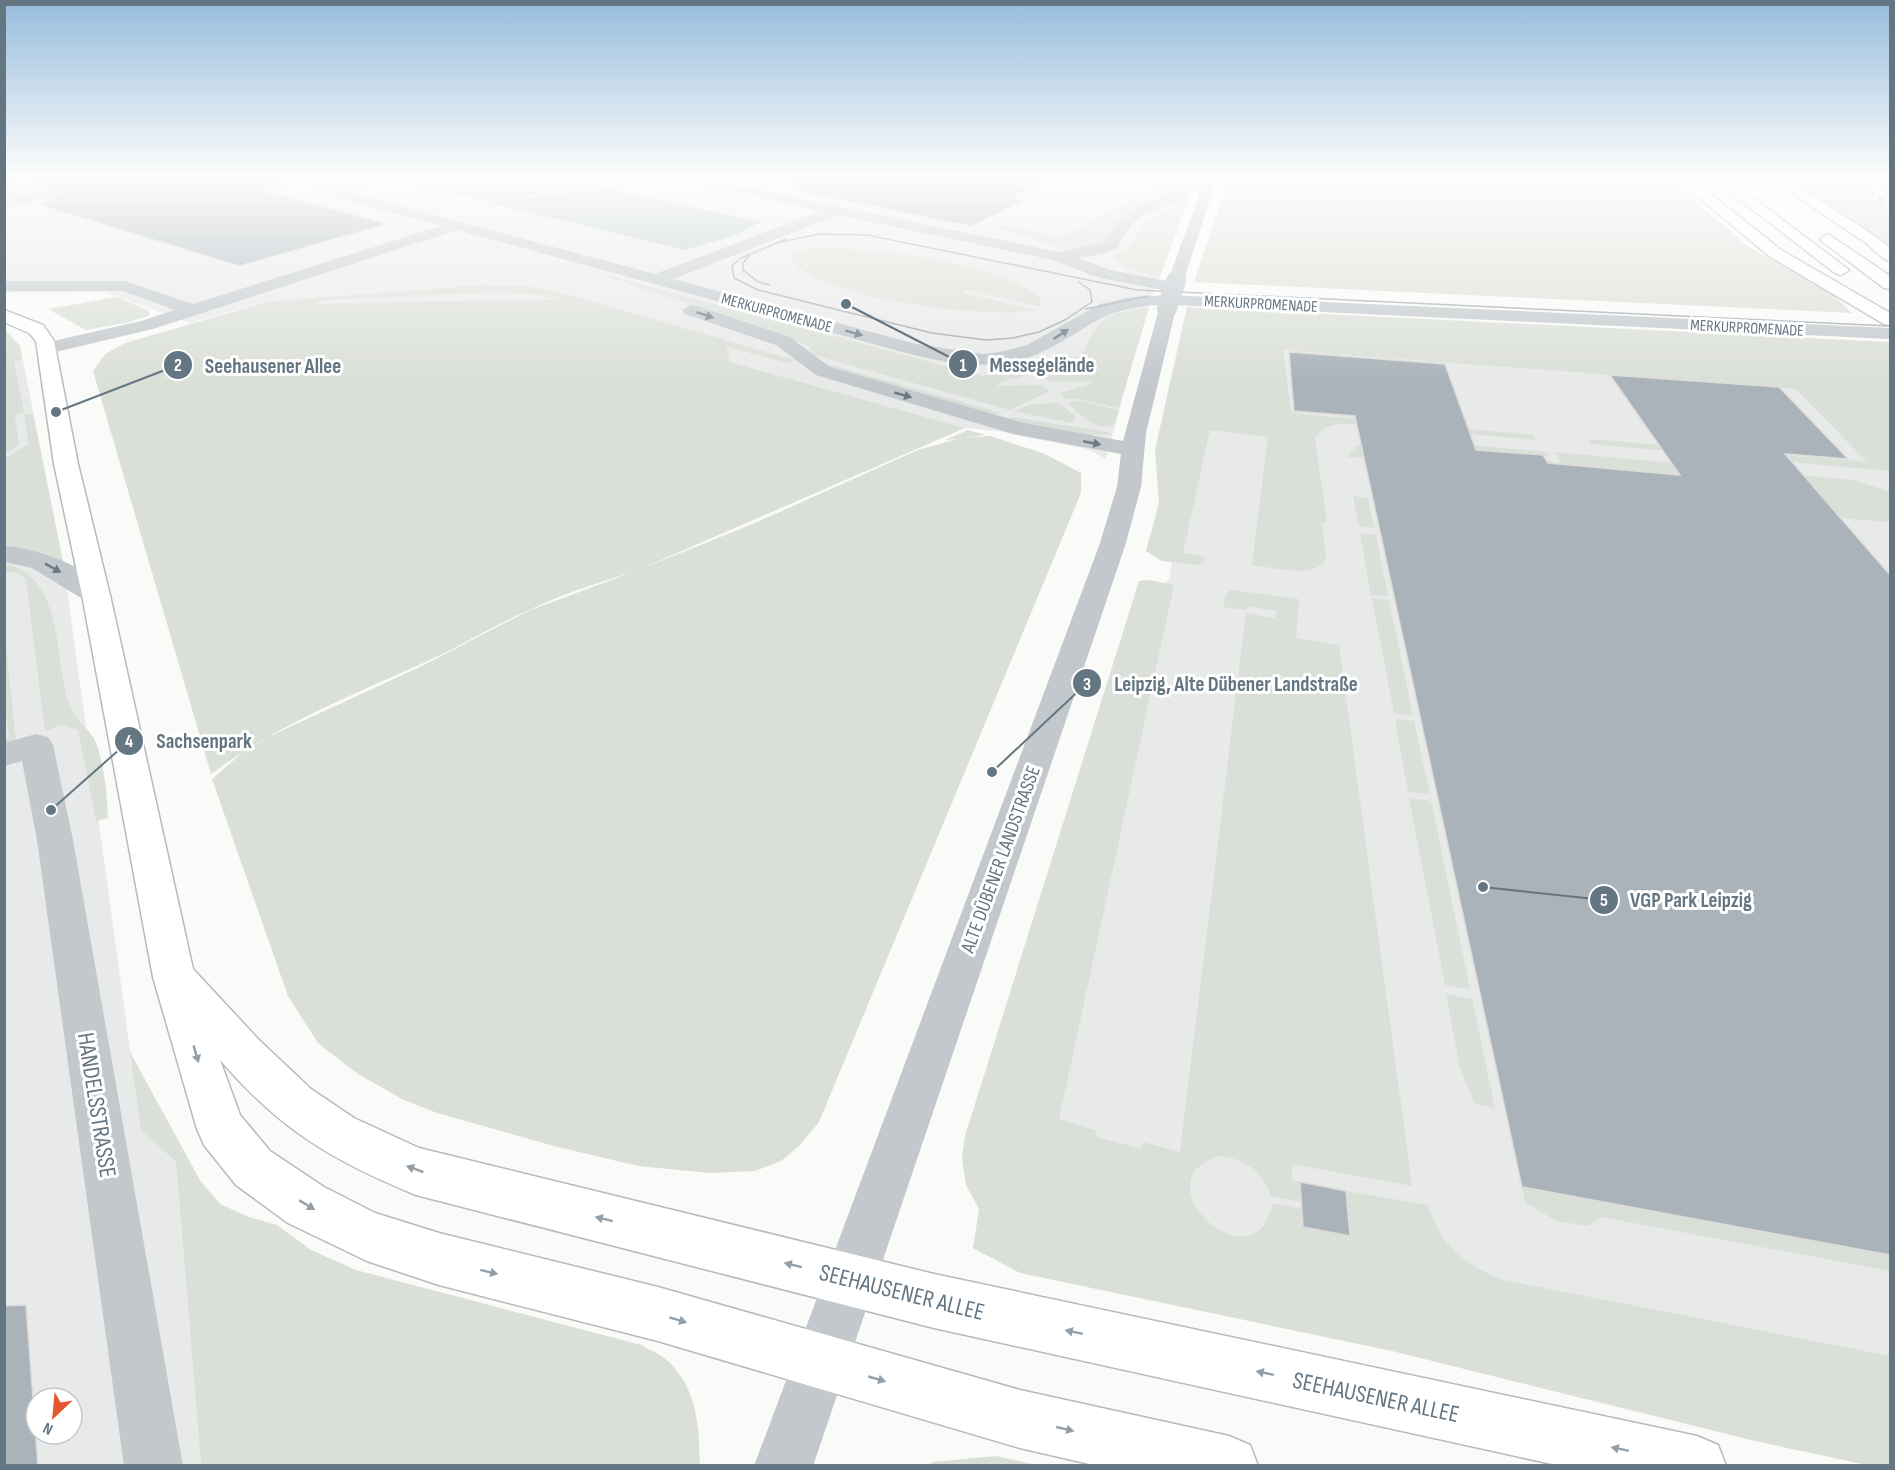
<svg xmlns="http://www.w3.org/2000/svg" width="1895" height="1470" font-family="'Sofia Sans Condensed',sans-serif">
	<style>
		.built { fill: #e8e9e9; fill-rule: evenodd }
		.green { fill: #dadfd7; fill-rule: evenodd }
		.water { fill: #bbc7cb }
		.building { fill: #aab3b9; stroke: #dcdcda; stroke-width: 1.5 }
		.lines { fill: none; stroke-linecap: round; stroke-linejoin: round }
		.major-casing { stroke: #b5babe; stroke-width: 3 }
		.highway-casing { stroke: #b4b9bd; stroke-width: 3 }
		.minor { fill: #c3c8cc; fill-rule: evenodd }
		.major { fill: #fff; fill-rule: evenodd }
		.highway { fill: #fff; fill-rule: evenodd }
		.tram { stroke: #a2aab0; stroke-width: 1.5 }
		.rail-casing { stroke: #a2aab0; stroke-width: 3 }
		.rail { stroke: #fff; stroke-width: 2; stroke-dasharray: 6; stroke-linecap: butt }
		.minor-bridge-far1 { stroke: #c3c8cc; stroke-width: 15 }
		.minor-bridge { stroke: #c3c8cc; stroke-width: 20 }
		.oneway { fill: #6a7a87 }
		.oneway2 { fill: #939fa8 }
		.labels { text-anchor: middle; stroke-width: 6; stroke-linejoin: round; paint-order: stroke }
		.far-street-label { font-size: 16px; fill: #657683; stroke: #fff }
		.street-label { font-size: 20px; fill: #657683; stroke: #fff }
		.near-street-label { font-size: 24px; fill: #657683; stroke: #fff }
		.leader { fill: none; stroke: #657683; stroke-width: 2 }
		.callout-dot { fill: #657683; stroke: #fff; stroke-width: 2 }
		.mark-label { font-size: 18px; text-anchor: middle; font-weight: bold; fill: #fff }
		.callout-label { font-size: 21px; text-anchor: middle; font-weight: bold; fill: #657683; stroke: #fff; stroke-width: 6; stroke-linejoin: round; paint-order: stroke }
	</style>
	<rect width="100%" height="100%" fill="#fafaf8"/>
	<g class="built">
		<path d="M4,176H1195L1142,326L1106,459L1087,449L998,431L965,428L730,362L727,346L254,305L190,323L103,292L5,293Z"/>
		<path d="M1836,176H1890V210Z"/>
		<path d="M1203,328L1890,389V1407L1033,1230L1162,584L1169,580L1172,563L1168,557Z"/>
		<path d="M4,329L20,346L64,567L141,1130L176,1162L201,1465H5ZM36,1398H72V1434H36Z"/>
	</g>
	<g class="green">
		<path d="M1234,176H1665L1750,248L1830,292L1852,313L1194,282L1223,195Z"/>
		<path d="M1786,176H1836L1890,210V245Z"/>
		<path d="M1167,182L1182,186L1123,216L1114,226L1107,242L1069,251L994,226L997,224L1062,237Z"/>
		<path d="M1189,197L1160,277L1125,268L1114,256L1131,246L1144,224Z"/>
		<path d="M836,248C884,250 1006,264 1040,298L1042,307L967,290L963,293L1037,310C987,319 824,300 791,260L793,254L811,248Z"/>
		<path d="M591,271L983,376L1024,367L1031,374L1001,382L997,386L1042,385L1050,392C1033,397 1025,404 1010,410L814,355L810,347L796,341Z"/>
		<path d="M483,285L525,286L559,292L794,360L791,364L727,347L730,362L965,428L636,571L755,523L918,450L957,439L945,440L968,430L986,435L961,438L990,436L1045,454L1081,473V493L819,1122L800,1145L781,1161L755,1171L710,1173L638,1166L554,1146L437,1113L404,1100L358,1074L318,1043L288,996L212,779L242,753L268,737L424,665L528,611L630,573C596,583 560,595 527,611C491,627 457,648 421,664C348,697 275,726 211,774L93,371L105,354L125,343L266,302ZM502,292L540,295L560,299L315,304L322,300Z"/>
		<path d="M116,297L148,310L150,315L130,322L86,330L48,309Z"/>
		<path d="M1187,307L1890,342V471L1591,444L1588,439L1867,462L1796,389L1283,350L1291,413L1533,435L1536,440L1356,424C1340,424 1323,423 1315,439L1327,523H1322L1326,559C1314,580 1272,567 1252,565L1268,437L1210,430L1183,553L1205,557L1203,562L1198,565L1162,561L1146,551L1159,503L1155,450Z"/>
		<path d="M1149,308L1119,408L1078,399H1066L1060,393L1089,385L1092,381L1050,382L1042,375L1081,363L1078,360L1038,361L1082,356C1096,318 1109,311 1149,308Z"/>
		<path d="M5,329L20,346L22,359L14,361L24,412L15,416L19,444L5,454Z"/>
		<path d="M817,361L1001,413L991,417L827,370Z"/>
		<path d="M1080,401L1118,410L1115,424C1097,434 1080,414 1068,402Z"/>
		<path d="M1059,403L1076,417L1072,423L1013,411L1032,404Z"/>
		<path d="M33,414L64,567C46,552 28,549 5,547L4,459L29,444L24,415Z"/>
		<path d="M1012,417L1108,432L1113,435H1087L1008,422Z"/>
		<path d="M1388,438L1548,452L1550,456L1536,455L1539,460L1553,461L1554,464L1347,457L1358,445Z"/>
		<path d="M1555,452L1853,480L1890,492V522L1840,518L1813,486L1562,465Z"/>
		<path d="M1353,496L1368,498L1374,528L1359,526Z"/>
		<path d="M1360,533L1376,535L1388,596L1371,595Z"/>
		<path d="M5,564C64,576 54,658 69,704C73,717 86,726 93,737C104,756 107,797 108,818L96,821L78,730L62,725L45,731L26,579L15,572L5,573Z"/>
		<path d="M1148,580L1174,585L1059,1119L1097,1131L1096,1137L1142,1149L1143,1142L1180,1152L1246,613L1275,618L1276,611L1247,606L1246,610L1223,607L1227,592L1232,590L1299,599L1296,638L1339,645L1412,1186L1292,1164V1180L1300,1182L1301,1202L1271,1196C1262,1171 1246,1159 1219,1156C1135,1182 1258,1291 1272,1203L1302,1209L1303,1227L1350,1236L1346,1191L1428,1205C1441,1246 1461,1261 1499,1279L1890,1356V1465H1867L1755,1441L1392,1351L1020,1273L973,1248L979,1209L966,1185L962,1158L965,1136L1139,581Z"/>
		<path d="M1372,598L1389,600L1413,716L1394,713Z"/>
		<path d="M4,628L16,742L5,747V739L9,738L4,691Z"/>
		<path d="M1395,719L1414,721L1430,794L1408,792Z"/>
		<path d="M1409,798L1431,801L1470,989L1445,985Z"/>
		<path d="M1446,994L1472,999L1495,1108L1475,1104L1460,1068Z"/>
		<path d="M130,1052L201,1182L220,1204L249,1217L277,1225L311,1250L356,1270L641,1345C651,1351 665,1356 672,1365C698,1393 699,1430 700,1465H201L176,1162L141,1130Z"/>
		<path d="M1522,1187L1890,1255V1271L1601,1217L1588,1226L1556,1221L1525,1202Z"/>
		<path d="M996,1456L1036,1465H931L932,1462Z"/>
	</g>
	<g class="water">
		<path d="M425,176H556L602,187L482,200L410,183Z"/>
		<path d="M606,188L761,222L735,235L685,250L486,202Z"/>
	</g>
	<g class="building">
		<path d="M4,176H281L282,187L267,191L388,224L239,266L36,204L52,200L56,194L29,182L4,187Z"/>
		<path d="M793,176H1062L1013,198L1025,200L971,226L791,190Z"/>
		<path d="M1289,352L1445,364L1476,450L1543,455L1548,463L1680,475L1610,375L1779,387L1848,459L1785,454L1890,575V1255L1522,1187L1355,416L1294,411Z"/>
		<path d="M1300,1182L1346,1191L1350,1236L1303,1227Z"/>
		<path d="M26,1305L38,1466H4V1306Z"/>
	</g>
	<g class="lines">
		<defs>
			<path id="major" d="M4,310L43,325L54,341L78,464L110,595L193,969L258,1039L311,1089L354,1118L419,1148L934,1274L1697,1436L1718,1445L1726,1466H1561L934,1328L416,1195C331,1160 281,1130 220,1060L240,1115L270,1151L324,1187L375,1213L439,1233L658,1287L1020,1390L1229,1436L1250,1445L1258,1466H1098L1020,1448L658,1341L439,1285L367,1261L288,1223L236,1185L204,1145L197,1129L153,977L82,595L54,464L36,341L29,333L4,322Z"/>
			<g id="highway">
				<path d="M1673,176H1688L1781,250L1890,313V325L1884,324L1769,256Z"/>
				<path d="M1709,176H1724L1849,270L1841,275L1835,273Z"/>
				<path d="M1767,176H1783L1876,237L1890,248V261L1884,259L1866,243Z"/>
				<path d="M1828,234L1890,276V289L1884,288L1823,242L1820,239Z"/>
			</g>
		</defs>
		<use href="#major" class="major-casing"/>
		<use href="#highway" class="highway-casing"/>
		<g class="minor">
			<path d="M286,176H308L338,185L372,176H395L345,191L655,274L821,211L666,176H693L1059,252L1105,242C1110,234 1115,224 1121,218C1138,202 1163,199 1181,185L1142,176L1191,179L1218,176L1184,279L1178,280L1170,275L1203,184L1181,199L1142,216L1131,225L1117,248L1106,253L1078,258L1110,270L1179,283L1182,287L1179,291L1173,292L1100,278L1053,260L838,215L673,279L916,344L983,354L1000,352L1027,345L1100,304L1131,297L1169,295L1890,328V339L1174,305L1176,308L1146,433L1141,487L1125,546L813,1466H754L1099,546L1117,487L1121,454L1013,434L816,375L776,345L685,314L682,310L691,305L697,306L790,337L830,367L1024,423L1123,441L1160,305C1098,308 1091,329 1042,352C998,373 951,364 906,353L457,230L153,329L47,354L37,348L40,344L141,321L175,310L123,291H4V281H125L193,304L441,226L331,196L330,191Z"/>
			<path d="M28,184L54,195L52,198L4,208V200L32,194L27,192L4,197V189Z"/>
			<path d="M4,546C37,548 91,567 110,595L106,601L96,603L86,601L32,568L4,562Z"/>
			<path d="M36,734L48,737L53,745L73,840L183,1466H124L37,840L22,761L4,766V743Z"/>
		</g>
		<use href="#major" class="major"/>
		<use href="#highway" class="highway"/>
		<g class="tram">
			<path d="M786,239L741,258L732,266L734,278L758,290L932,333L986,340L1013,338L1039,332L1065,320L1092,302L1090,290L1079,282"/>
			<path d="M780,242L819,234L867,235L1137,290L1890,326"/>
			<path d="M750,255L743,263V270L757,281L769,285"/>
			<path d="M1086,309L1148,296"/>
		</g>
		<defs>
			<g id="rail">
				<path d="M1843,176L1890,205"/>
				<path d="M1871,176L1890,188"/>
			</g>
		</defs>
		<use href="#rail" class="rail-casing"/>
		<use href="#rail" class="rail"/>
		<path class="minor-bridge-far1" d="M1176,282L1178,275"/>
		<path class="minor-bridge" d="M1167,308L1176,281"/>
	</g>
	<defs><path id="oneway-solid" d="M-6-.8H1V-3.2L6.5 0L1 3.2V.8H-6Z" transform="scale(1.5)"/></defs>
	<g class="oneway">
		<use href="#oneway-solid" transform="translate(705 315) rotate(19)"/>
		<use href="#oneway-solid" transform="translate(854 333) rotate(15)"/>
		<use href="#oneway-solid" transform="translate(1061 334) rotate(-33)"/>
		<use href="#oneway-solid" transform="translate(903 395) rotate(16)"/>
		<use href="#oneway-solid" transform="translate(1092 443) rotate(11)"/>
		<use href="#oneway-solid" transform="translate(53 568) rotate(29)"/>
	</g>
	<g class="oneway2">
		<use href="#oneway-solid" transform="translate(196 1054) rotate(74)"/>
		<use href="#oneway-solid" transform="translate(415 1169) rotate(-160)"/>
		<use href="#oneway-solid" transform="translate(307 1205) rotate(31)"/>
		<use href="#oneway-solid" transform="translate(604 1219) rotate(-166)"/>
		<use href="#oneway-solid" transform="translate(793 1265) rotate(-166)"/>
		<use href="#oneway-solid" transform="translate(489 1272) rotate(14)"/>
		<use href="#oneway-solid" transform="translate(678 1320) rotate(17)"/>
		<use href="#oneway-solid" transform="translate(1074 1332) rotate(-168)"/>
		<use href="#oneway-solid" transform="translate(1265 1373) rotate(-168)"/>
		<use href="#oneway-solid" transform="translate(877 1379) rotate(16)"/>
		<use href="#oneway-solid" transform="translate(1065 1429) rotate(13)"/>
		<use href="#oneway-solid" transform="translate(1620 1449) rotate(-168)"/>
	</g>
	<linearGradient id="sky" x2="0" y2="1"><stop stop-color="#96bcdc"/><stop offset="0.46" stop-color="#fdfdfc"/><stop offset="1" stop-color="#fdfdfc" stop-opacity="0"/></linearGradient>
	<rect width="1895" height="382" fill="url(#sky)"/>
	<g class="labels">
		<g class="far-street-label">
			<text transform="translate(1261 303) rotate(3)" y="6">MERKURPROMENADE</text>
			<text transform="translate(777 312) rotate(15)" y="6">MERKURPROMENADE</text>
			<text transform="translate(1747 327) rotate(3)" y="6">MERKURPROMENADE</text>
		</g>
		<g class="street-label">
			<text transform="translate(1000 859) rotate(-70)" y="7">ALTE DÜBENER LANDSTRASSE</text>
		</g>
		<g class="near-street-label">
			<text transform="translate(97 1105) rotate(81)" y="8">HANDELSSTRASSE</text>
			<text transform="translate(902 1292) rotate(14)" y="8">SEEHAUSENER ALLEE</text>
			<text transform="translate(1376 1397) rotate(12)" y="8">SEEHAUSENER ALLEE</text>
		</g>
	</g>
	<path class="leader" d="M846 304L963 364M56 412L178 365M992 772L1087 683M51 810L129 741M1483 887L1604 900"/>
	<g class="callout-dot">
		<circle cx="846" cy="304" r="6"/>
		<circle cx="56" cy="412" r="6"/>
		<circle cx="992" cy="772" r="6"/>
		<circle cx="51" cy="810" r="6"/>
		<circle cx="1483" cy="887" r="6"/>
		<circle cx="963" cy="364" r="15"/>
		<circle cx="178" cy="365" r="15"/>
		<circle cx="1087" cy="683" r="15"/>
		<circle cx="129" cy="741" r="15"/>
		<circle cx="1604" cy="900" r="15"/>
	</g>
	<g class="mark-label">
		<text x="963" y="371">1</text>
		<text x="178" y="371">2</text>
		<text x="1087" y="690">3</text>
		<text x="129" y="747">4</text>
		<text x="1604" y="906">5</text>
	</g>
	<g class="callout-label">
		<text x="1042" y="372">Messegelände</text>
		<text x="273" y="373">Seehausener Allee</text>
		<text x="1236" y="691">Leipzig, Alte Dübener Landstraße</text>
		<text x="204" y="748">Sachsenpark</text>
		<text x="1691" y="907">VGP Park Leipzig</text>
	</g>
	<rect width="1895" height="1470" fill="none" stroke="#657683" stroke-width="12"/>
	<g transform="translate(54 1416) rotate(206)"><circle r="28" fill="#ffffff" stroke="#c1c8cd" stroke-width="1.5"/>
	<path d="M0-4.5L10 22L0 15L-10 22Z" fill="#e4572e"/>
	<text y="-9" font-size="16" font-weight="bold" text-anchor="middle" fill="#657683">N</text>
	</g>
</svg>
